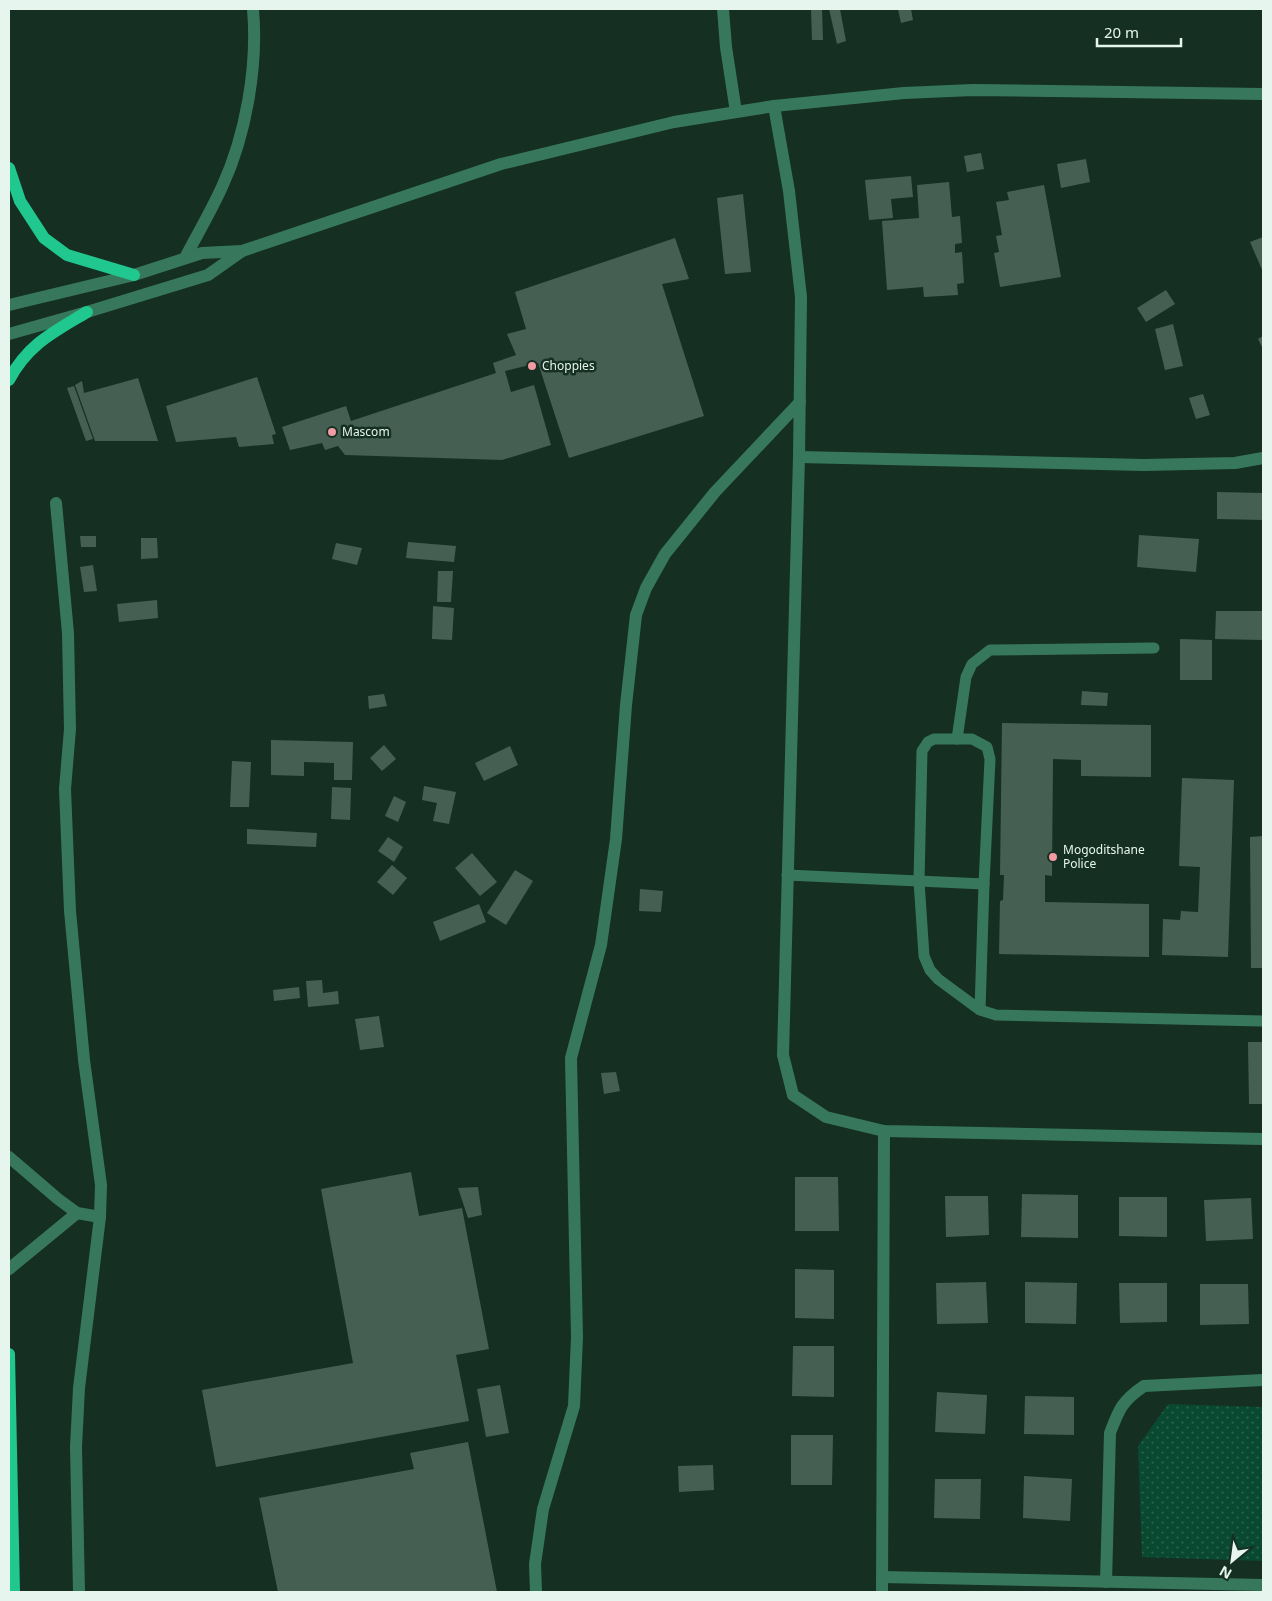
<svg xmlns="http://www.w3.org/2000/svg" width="1272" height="1601" font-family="'Noto Sans',sans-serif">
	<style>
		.grass { fill: url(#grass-dots) }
		.building { fill: #456053 }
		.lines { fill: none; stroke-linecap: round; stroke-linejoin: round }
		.lane { stroke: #37785c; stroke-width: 11 }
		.street { stroke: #37785c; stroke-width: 12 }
		.primary { stroke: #20c78e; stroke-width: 12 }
		.poi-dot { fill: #f49aa3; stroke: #152f23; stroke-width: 2 }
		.labels { text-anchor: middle; stroke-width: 5; stroke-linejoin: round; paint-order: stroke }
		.poi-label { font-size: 12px; fill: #e6f6ee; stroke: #152f23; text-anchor: start }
	</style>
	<defs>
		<pattern id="grass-dots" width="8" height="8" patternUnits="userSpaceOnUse" patternTransform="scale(1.25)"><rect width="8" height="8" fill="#094831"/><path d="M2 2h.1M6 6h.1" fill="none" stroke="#2d634f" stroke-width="1.8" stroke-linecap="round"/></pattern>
	</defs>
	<rect width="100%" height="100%" fill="#152f23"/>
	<path class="grass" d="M1168,1404L1263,1407V1561L1142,1557L1138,1446Z"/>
	<g class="building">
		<path d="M811,9H822L823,40H812Z"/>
		<path d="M829,9H840L846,41L837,44Z"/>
		<path d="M898,9H911L913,20L901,23Z"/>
		<path d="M981,153L984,169L967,172L964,156Z"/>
		<path d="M1086,159L1090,182L1061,188L1057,164Z"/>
		<path d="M911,176L913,197L891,199L893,218L869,220L865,180Z"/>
		<path d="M949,182L952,217L960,216L962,243L955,244V253L962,252L964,283L957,284L958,295L924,297L923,287L887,290L882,221L919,218L917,185Z"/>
		<path d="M1044,185L1061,277L1000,287L994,253L999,252L996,236L1002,235L996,202L1009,200L1007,192Z"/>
		<path d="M743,194L751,272L725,274L717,198Z"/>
		<path d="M1263,237V272L1250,242Z"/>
		<path d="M675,238L689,279L662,284L704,416L569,458L538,363L505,371L511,392L534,385L551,445L502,460L345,455L338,446L325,450L322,443L290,450L282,427L346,406L351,421L496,373L493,363L516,355L507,334L526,329L515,292Z"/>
		<path d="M1166,290L1175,304L1146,322L1137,308Z"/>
		<path d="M1173,324L1183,366L1165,370L1155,329Z"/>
		<path d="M1263,336V349L1258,339Z"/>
		<path d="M257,377L276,434L272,435L274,444L239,447L236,437L176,442L166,406Z"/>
		<path d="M138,378L158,441H95L75,385L82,381L84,393Z"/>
		<path d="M74,386L93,439L86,441L67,388Z"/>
		<path d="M1203,394L1210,415L1196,419L1189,398Z"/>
		<path d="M1217,492L1263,493V520L1217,519Z"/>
		<path d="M1139,535L1199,539L1196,572L1137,567Z"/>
		<path d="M80,536H96V547H81Z"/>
		<path d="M141,538H157L158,558L141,559Z"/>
		<path d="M408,542L456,546L454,562L406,558Z"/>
		<path d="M336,543L362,548L357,565L332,559Z"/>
		<path d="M93,565L97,591L84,592L80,567Z"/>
		<path d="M438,571H453L451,602H437Z"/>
		<path d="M157,600L158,618L119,622L117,604Z"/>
		<path d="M433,606L454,608L452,640L432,639Z"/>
		<path d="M1216,611H1263V640L1215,639Z"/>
		<path d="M1180,639L1212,640V680H1180Z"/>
		<path d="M1082,691L1108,693L1107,706L1081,705Z"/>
		<path d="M384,694L387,706L369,709L368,696Z"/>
		<path d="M1002,723L1151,725V777L1081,776V760L1053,759L1052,876L1045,875V902L1149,904V957L999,954L1000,901L1003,900L1004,875H1000Z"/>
		<path d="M271,740L353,742L352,780H334V763L304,762V776L271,775Z"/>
		<path d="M384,745L396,759L382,771L370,758Z"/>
		<path d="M510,746L518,765L484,781L475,763Z"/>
		<path d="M232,761L251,762L249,807H230Z"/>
		<path d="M1182,778L1234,780L1228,957L1162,955L1163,919L1180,920L1181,911L1198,912L1200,867L1179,866Z"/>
		<path d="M424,786L456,792L449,824L433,821L437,803L422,800Z"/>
		<path d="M332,787L351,788L350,820L331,819Z"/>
		<path d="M394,796L406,802L398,822L385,816Z"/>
		<path d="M247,829L317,833L316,847L247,844Z"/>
		<path d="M1263,836V968H1251L1250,837Z"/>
		<path d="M388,837L403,847L394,862L378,851Z"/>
		<path d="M472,853L497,882L480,896L455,868Z"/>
		<path d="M392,865L407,878L393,895L377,882Z"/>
		<path d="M515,870L533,881L506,925L487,913Z"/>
		<path d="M640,889L663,891L661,912L639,911Z"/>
		<path d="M479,904L486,922L440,941L433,922Z"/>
		<path d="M322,980L323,993L338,991L339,1004L308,1007L306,981Z"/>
		<path d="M299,987L300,998L274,1001L273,990Z"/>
		<path d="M379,1016L384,1047L360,1050L355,1019Z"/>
		<path d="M1248,1042H1263V1104H1249Z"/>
		<path d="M616,1072L620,1091L604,1094L601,1073Z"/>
		<path d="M411,1172L419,1216L462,1208L489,1349L456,1355L469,1421L216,1467L202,1390L353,1363L321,1189Z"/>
		<path d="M795,1177H838L839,1231H795Z"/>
		<path d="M478,1187L482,1215L468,1218L458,1188Z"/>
		<path d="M1022,1194L1078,1195V1238L1021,1237Z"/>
		<path d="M945,1196H988L989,1235L946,1237Z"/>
		<path d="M1119,1197H1167V1237L1119,1236Z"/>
		<path d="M1251,1198L1253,1239L1206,1241L1204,1200Z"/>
		<path d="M795,1269L834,1270V1319L795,1318Z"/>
		<path d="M986,1282L988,1323L937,1324L936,1283Z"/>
		<path d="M1025,1282L1077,1283L1076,1324L1025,1323Z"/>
		<path d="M1119,1283H1167V1322L1120,1323Z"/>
		<path d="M1200,1284H1248L1249,1324L1200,1325Z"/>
		<path d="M793,1346H834V1397L792,1396Z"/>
		<path d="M500,1385L509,1433L486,1437L477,1389Z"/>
		<path d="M937,1392L987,1395L985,1434L935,1432Z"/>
		<path d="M1025,1396L1074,1397V1435L1024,1434Z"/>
		<path d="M791,1435H833L832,1485H791Z"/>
		<path d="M468,1442L497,1592H278L259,1498L414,1469L410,1453Z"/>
		<path d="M713,1465L714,1490L679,1492L678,1466Z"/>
		<path d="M1024,1476L1072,1479L1070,1521L1023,1518Z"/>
		<path d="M935,1479H981L980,1519L934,1518Z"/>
	</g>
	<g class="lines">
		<g class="lane">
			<path d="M957,739L966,677L972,664L990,650L1154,648"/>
			<path d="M787,875L984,884"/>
			<path d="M980,1010L984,884L990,759L987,747L972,739H934L928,742L922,751L919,881L924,956L930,970L938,979L980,1010L996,1015L1263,1021"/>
		</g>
		<g class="street">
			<path d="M723,9L726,47L736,112"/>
			<path d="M774,106L789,191L801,297L799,457L783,1055L793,1095L826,1117L884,1131L1263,1139"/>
			<path d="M185,258C197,235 211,211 222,187C246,135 258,66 253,9"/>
			<path d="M9,305L134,275L202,253L242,251L501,164L674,122L774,106L904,93L973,90L1263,94"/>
			<path d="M9,334L87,312L208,275L242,251"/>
			<path d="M799,457L1144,465L1235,463L1263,458"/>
			<path d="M56,503L68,633L70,729L65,789L70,911L84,1060L101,1185L100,1217L79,1388L76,1447L79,1592"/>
			<path d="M9,1157L58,1199L77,1213L100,1217"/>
			<path d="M9,1269L77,1213"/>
			<path d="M882,1577L1263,1585"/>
			<path d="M1106,1582L1110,1433C1119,1409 1122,1401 1144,1386L1263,1380"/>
			<path d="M536,1592L535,1564L543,1509L574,1406L577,1337L571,1058L601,945L616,839L626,705L636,615L646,588L665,554L715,492L800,402"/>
			<path d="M882,1592L884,1131"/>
		</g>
		<g class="primary">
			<path d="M9,168L20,201L44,238L67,255L134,275"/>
			<path d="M9,380C28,344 54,332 87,312"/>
			<path d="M9,1354L14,1592"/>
		</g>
	</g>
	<g class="poi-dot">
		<circle cx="532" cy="366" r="5"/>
		<circle cx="332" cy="432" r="5"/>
		<circle cx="1053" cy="857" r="5"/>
	</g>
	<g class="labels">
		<g class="poi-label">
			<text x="542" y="370">Choppies</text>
			<text x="342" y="436">Mascom</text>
			<text x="1063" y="854">Mogoditshane<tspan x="1063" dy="14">Police</tspan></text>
		</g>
	</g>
	<rect width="1272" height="1601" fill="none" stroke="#e6f6ee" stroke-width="20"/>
	<g transform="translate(1232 1561) rotate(209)" stroke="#152f23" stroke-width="4" paint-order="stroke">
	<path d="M0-4L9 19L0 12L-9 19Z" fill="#e6f6ee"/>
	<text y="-8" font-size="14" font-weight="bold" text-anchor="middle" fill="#e6f6ee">N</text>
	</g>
	<path d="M1097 38v8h84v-8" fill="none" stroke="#e6f6ee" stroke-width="2.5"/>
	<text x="1104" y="38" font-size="15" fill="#e6f6ee" stroke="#152f23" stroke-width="4" paint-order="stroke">20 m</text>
</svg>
